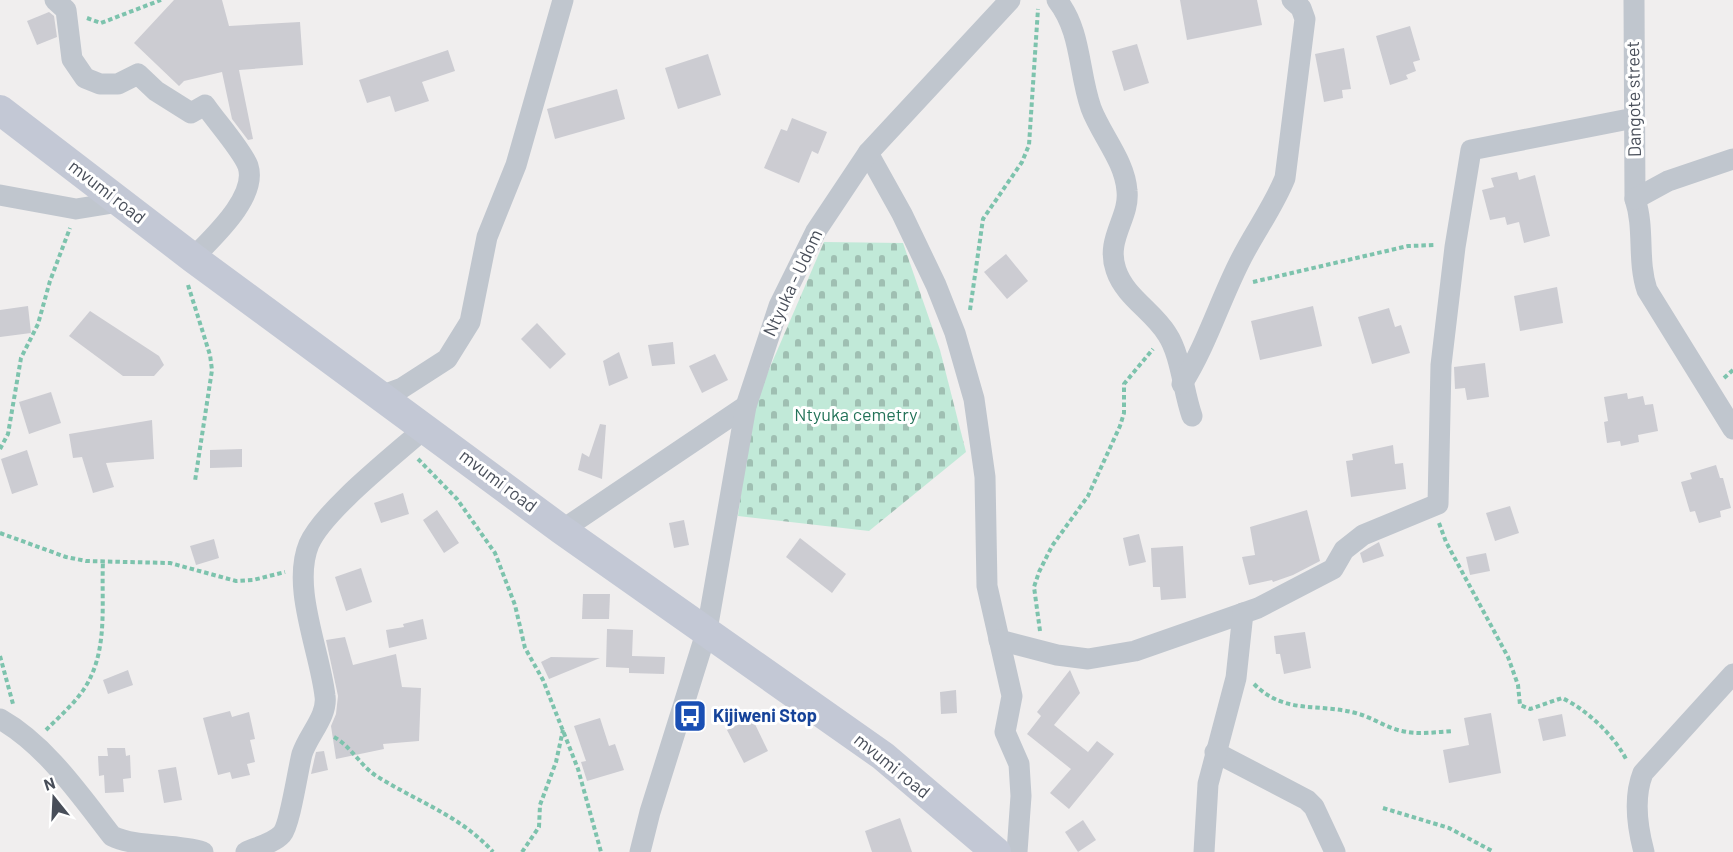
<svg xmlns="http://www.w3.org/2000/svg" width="1733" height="852" font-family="Barlow,sans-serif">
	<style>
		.cemetery { fill: url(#cemetery-stones) }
		.building { fill: #ccccd2 }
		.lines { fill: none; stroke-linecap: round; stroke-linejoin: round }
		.path { stroke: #7dc3ad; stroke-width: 4; stroke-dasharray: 4.5 3; stroke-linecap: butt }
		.street { stroke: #c0c6ce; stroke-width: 21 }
		.secondary { stroke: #c3c8d5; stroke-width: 30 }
		.labels { text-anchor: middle; stroke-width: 6; stroke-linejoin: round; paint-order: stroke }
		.street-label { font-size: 18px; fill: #484e59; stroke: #fff }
		.park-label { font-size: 18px; fill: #227258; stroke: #fff }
		.transit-label { font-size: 18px; font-weight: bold; fill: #164399; stroke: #fff; text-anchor: start }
	</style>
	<defs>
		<pattern id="cemetery-stones" width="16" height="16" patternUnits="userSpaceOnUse" patternTransform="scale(1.5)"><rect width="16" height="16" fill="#c1e9d8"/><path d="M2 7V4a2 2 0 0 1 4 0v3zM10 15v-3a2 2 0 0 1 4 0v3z" fill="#9fbfb2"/></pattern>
	</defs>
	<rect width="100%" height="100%" fill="#f0eeee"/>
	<path class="cemetery" d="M824,242L903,243L940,350L966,452L869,531L738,516L752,409Z"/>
	<g class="building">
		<path d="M174,0H222L229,26L300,22L303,65L239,70L253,139L248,140L232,119L222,72L184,81L179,86L134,43Z"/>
		<path d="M1180,0H1257L1262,25L1187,40Z"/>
		<path d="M49,12L54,16L57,37L37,45L27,21Z"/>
		<path d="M1410,26L1420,60L1413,62L1416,71L1406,75L1408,79L1390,85L1376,36Z"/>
		<path d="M1137,44L1149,83L1124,91L1112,51Z"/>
		<path d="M1344,48L1351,89L1342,90L1343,98L1324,102L1315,54Z"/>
		<path d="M448,50L455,71L422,82L429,101L395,112L390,96L367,103L359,80Z"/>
		<path d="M708,54L721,95L678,109L665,68Z"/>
		<path d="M617,89L625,119L555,139L547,109Z"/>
		<path d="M792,118L827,132L818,154L812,151L799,183L764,168L781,129L787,131Z"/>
		<path d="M1517,172L1519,180L1535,175L1550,236L1524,243L1519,222L1507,225L1505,217L1490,220L1482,190L1494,187L1491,178Z"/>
		<path d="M1006,254L1028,281L1007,299L984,272Z"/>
		<path d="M1557,287L1563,323L1520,331L1514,296Z"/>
		<path d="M28,306L31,333L0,337V310Z"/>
		<path d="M1313,306L1322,346L1260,360L1251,321Z"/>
		<path d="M1389,308L1395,327L1401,325L1410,353L1372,364L1358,317Z"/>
		<path d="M90,311L159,356L164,365L154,376H123L69,336Z"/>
		<path d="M537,323L566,354L550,369L521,339Z"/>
		<path d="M673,342L675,364L652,366L648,345Z"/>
		<path d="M619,352L628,378L609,386L603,361Z"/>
		<path d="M715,354L728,380L702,393L689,366Z"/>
		<path d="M1485,363L1489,397L1467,400L1465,388L1455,389L1454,367Z"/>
		<path d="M51,392L61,423L29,434L19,402Z"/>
		<path d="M1627,393L1628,399L1643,396L1645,405L1653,404L1658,431L1638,435L1639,442L1621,446L1620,441L1607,443L1604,422L1608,421L1604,397Z"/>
		<path d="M152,420L154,459L106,463L114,487L93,493L82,457L73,458L69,434Z"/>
		<path d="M600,424L606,425L602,479L578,470L582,453L589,457Z"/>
		<path d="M1393,445L1395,464L1403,463L1406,489L1351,497L1346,461L1353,460L1352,454Z"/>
		<path d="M242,449V467L210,468V450Z"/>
		<path d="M27,450L38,485L12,494L1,459Z"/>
		<path d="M1716,465L1720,478H1723L1731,508L1720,511L1721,517L1699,523L1695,511L1690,512L1681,482L1692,479L1690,473Z"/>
		<path d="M403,493L409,514L381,523L374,503Z"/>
		<path d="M1510,506L1519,533L1495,541L1486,513Z"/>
		<path d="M437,510L459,543L444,553L423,520Z"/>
		<path d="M1307,510L1320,561L1293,575L1273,582L1272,580L1249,585L1242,557L1255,555L1250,527Z"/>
		<path d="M684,520L689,545L674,548L669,523Z"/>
		<path d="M1139,534L1146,562L1129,566L1123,538Z"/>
		<path d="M800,538L846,574L832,593L786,557Z"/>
		<path d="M214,539L219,558L196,565L190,546Z"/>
		<path d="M1379,542L1384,556L1363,563L1360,553Z"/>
		<path d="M1183,546L1186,598L1161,600L1160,587H1153L1151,548Z"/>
		<path d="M1486,553L1490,571L1470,575L1466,557Z"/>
		<path d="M361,568L372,602L346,611L335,577Z"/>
		<path d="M583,594H610L609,619H582Z"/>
		<path d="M423,619L427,639L389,648L386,630L404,627L403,624Z"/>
		<path d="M607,629L633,630L632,656L665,657L664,674L629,673V668L606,667Z"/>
		<path d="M1305,632L1311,668L1284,674L1280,654H1276L1274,636Z"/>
		<path d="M345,637L353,665L396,654L402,687L421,688L419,741L383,744L384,749L336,759L331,726L336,714L338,696L326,640Z"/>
		<path d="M551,657L600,658L549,679L541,662Z"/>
		<path d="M128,670L133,685L108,694L103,680Z"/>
		<path d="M1070,670L1080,693L1054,725L1088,752L1097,741L1114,754L1069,809L1050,793L1071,769L1027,734L1041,716L1037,712Z"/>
		<path d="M956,690L957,713L941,714L940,692Z"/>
		<path d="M230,711L232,717L249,712L255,739L250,740L255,762L247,764L250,775L232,779L230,772L218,775L203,718Z"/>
		<path d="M1491,713L1501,773L1449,783L1443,750L1469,745L1464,718Z"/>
		<path d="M1562,714L1566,736L1543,741L1538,719Z"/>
		<path d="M600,718L609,746L615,744L624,770L587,781L581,762L586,761L574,726Z"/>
		<path d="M752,718L768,751L744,763L727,730Z"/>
		<path d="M107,748H125L126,756L130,755L131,778L123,779L124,792L105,793L104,775L99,776L98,756H108Z"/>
		<path d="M324,751L328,770L311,774L316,752Z"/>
		<path d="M176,767L182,800L164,803L158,770Z"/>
		<path d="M900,818L912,852H872L865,831Z"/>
		<path d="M1083,820L1096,840L1078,852L1065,832Z"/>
	</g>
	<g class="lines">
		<g class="path">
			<path d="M87,18L101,23L161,0"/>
			<path d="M1253,282L1408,246L1436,245"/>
			<path d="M188,285L210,355L212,370L195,481"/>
			<path d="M970,310L983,219L1022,162L1029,145L1038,9"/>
			<path d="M1724,378L1733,370"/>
			<path d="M0,449L8,434L21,358L38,324L50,281L70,228"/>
			<path d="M418,459L457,499L495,553L515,605L525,648L543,680L578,769L601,852"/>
			<path d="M1439,523L1446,542L1508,657L1518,685L1520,705L1530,709L1562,698C1586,709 1615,736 1627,761"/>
			<path d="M0,533L66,557L86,561L170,563L236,581L253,580L285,572"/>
			<path d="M1040,631L1034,587L1039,572L1052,546L1088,496L1120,426L1124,413V384L1153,349"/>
			<path d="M0,656L13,704"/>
			<path d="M1254,684C1286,716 1320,702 1359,714C1373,718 1387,728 1402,731C1419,735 1436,732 1453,731"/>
			<path d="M46,730C59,717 74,704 84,689C109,651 101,604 103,561"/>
			<path d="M334,737C351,746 361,767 378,777C418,802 461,816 493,852"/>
			<path d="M1383,808L1449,828L1494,852"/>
			<path d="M522,852L539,827L540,805L556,762L563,730"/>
		</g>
		<g class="street">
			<path d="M55,0L66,10L72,59L85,78L100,84H118L138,74L156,91L191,113L205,105C215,120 242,150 248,166C258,197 212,238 193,258"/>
			<path d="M1057,0C1082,32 1078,71 1091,108C1101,135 1125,161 1127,191C1130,218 1105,239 1116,270C1125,297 1153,311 1167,334C1181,355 1183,391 1192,416"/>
			<path d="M1634,0L1635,199C1645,229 1637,260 1647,290L1733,429"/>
			<path d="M868,153L902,214L936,285L955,333L974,399L985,477L987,586L1012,696L1005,732L1019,764L1021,796L1017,852"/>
			<path d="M0,195L76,209L119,202"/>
			<path d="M1635,199L1668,181L1733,159"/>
			<path d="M1182,384C1206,346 1219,303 1239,263C1253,234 1273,208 1285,178L1305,19L1301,8L1292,0"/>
			<path d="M380,396L402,388L447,359L470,322L487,237L516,165L563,0"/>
			<path d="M562,530L746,406"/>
			<path d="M999,640L1057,655L1088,659L1135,651L1258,608L1333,569L1344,550L1363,535L1438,504L1441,365L1455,247L1471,150L1634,118"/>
			<path d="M0,719C46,745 80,795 112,836C137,848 174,843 203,852"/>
			<path d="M1215,752L1307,800L1314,807L1335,852"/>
			<path d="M246,852C257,847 274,843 282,834C290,825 298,769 302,754C308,735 328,716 325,696C320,651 291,587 309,544C324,510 395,455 425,428"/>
			<path d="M640,852L650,812L707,630L746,406L779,306L816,231L868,153L1010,0"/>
			<path d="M1204,852L1208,784L1236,678L1243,613"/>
			<path d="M1644,852C1637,826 1633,798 1643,773L1733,674"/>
		</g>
		<path class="secondary" d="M0,110L193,258L562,530L883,756L996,852"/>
	</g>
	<defs>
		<symbol id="bus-square" viewBox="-11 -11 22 22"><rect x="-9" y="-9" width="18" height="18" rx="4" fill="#1a4fb4" stroke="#fff"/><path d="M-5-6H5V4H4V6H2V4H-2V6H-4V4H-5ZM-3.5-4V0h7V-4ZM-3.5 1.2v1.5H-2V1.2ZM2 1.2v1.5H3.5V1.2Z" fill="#fff"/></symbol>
	</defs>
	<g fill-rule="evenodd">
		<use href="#bus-square" x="671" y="697" width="38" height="38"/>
	</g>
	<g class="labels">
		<g class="street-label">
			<text transform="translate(1634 99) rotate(-91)" y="6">Dangote street</text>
			<text transform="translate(107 192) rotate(38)" y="6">mvumi road</text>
			<text transform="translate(793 283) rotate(-65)" y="6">Ntyuka - Udom</text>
			<text transform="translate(498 481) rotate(37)" y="6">mvumi road</text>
			<text transform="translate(892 766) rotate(39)" y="6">mvumi road</text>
		</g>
		<g class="park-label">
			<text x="856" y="421">Ntyuka cemetry</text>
		</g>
		<g class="transit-label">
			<text x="713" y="722">Kijiweni Stop</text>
		</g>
	</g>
	<g transform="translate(54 798) rotate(342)" stroke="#ffffff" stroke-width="4.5" paint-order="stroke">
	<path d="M0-4.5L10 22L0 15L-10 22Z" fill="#484e59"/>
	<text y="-9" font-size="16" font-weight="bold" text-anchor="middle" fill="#484e59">N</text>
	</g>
</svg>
